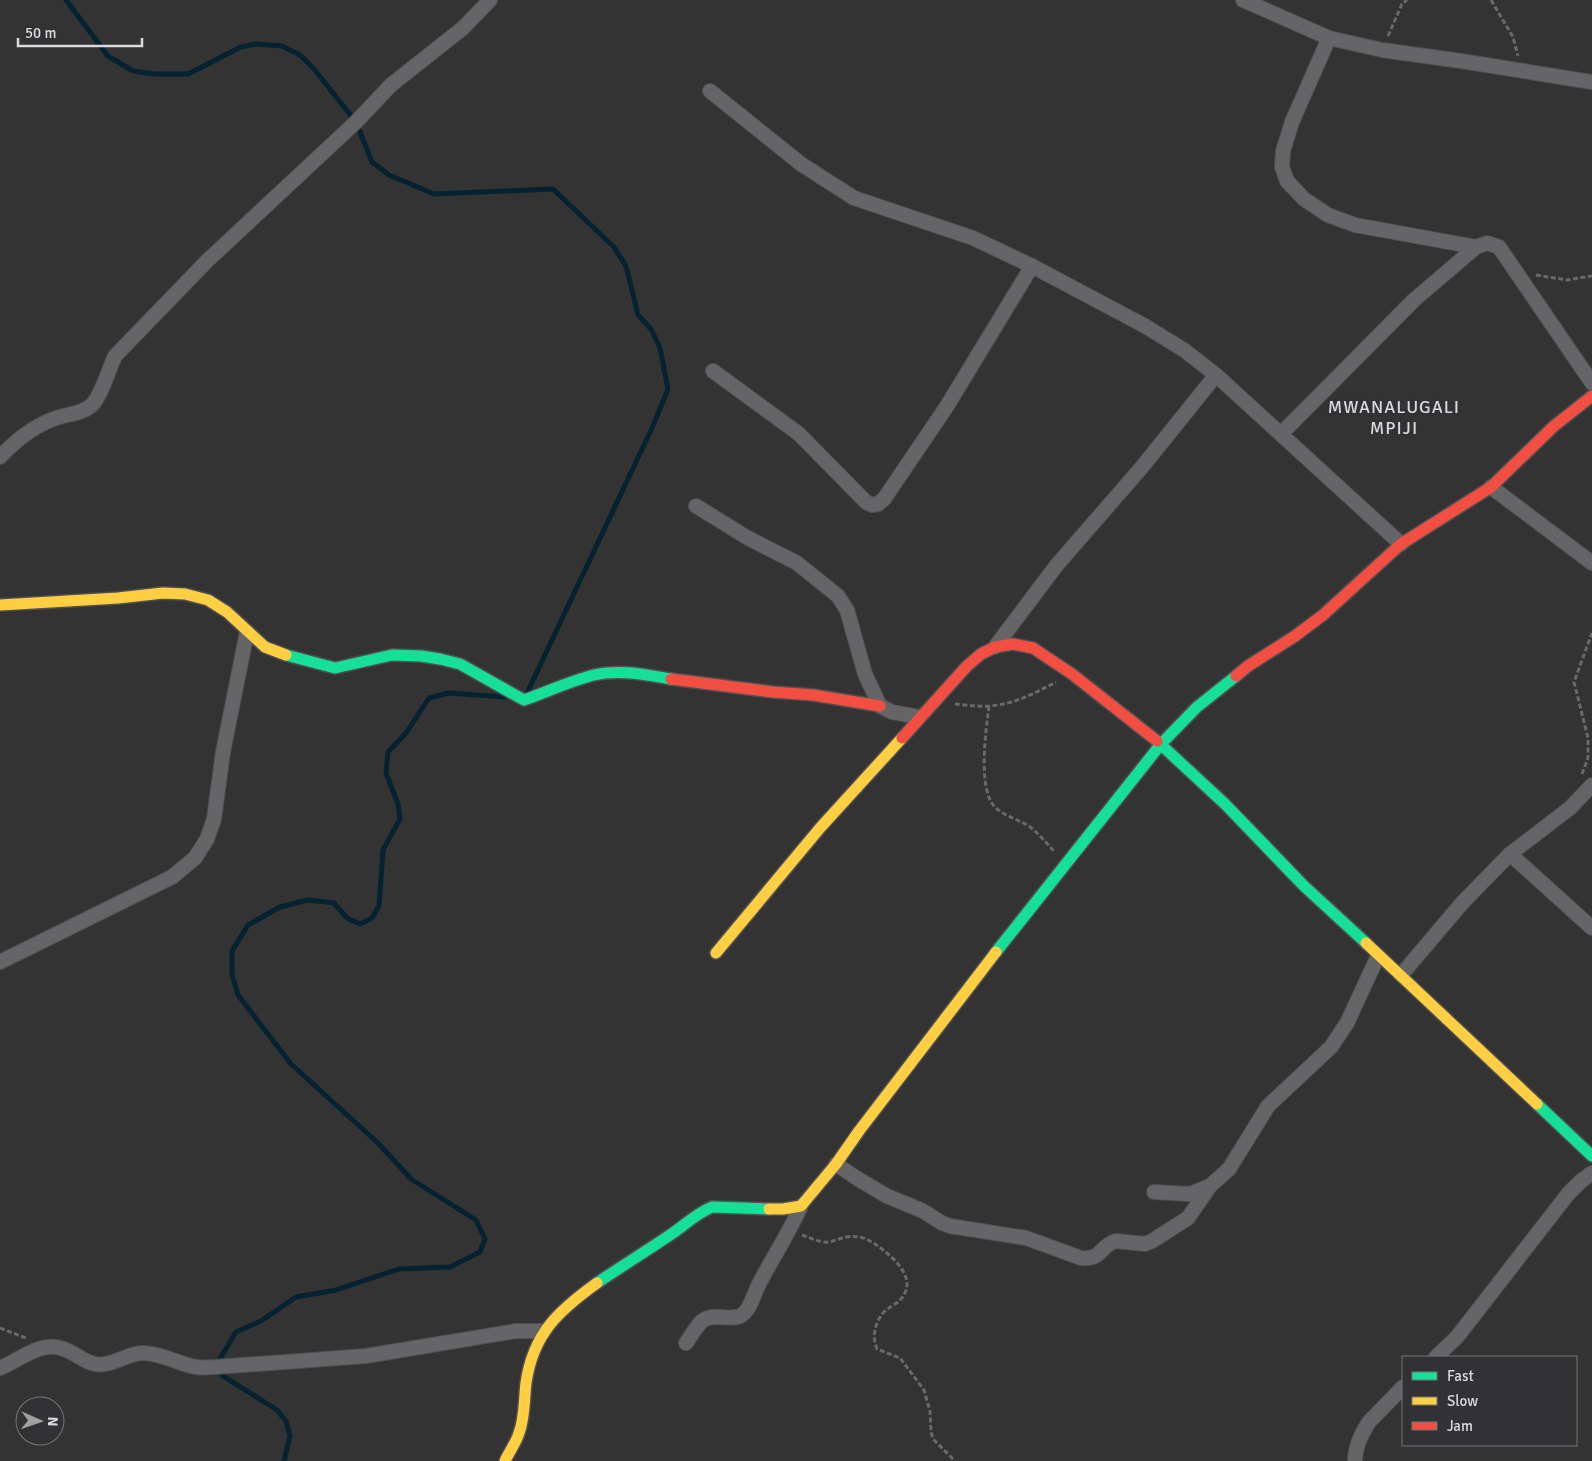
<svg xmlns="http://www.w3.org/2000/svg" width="1592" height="1461" font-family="Signika,sans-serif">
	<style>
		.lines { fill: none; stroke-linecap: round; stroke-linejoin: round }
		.stream { stroke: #052230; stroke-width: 5 }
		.street-casing { stroke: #505052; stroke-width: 16 }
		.fast-casing { stroke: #505052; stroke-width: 14 }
		.slow-casing { stroke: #505052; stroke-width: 14 }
		.jam-casing { stroke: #505052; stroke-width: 14 }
		.path { stroke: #69696a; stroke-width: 3; stroke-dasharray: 5 2.5; stroke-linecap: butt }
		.street { stroke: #656466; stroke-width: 14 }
		.fast { stroke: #16e098; stroke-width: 11 }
		.slow { stroke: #ffcf43; stroke-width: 11 }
		.jam { stroke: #f24e42; stroke-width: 11 }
		.labels { text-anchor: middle; stroke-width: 5; stroke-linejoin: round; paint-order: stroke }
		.quarter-label { font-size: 18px; letter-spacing: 1px; fill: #dadadc; stroke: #323235 }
	</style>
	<rect width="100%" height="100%" fill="#333334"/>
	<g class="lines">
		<g class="stream">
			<path d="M66,0L108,56L133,71L154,74H188L241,47L256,44L282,46L300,55L314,69L356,122L372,162L389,175L434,194L553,189L614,247L626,266L638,315L651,329L660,348L668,389L652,428L527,693"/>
			<path d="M284,1461L290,1436L286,1421L277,1410L223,1376L215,1367L236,1332L261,1321L296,1297L336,1290L399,1269L450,1267L480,1252L485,1239L476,1220L411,1179L378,1143L291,1064L238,995L232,974V951L248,925L280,907L308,900L334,903L347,918L360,924L372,918L379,906L383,850L400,819L398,804L386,773L388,752L406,733L429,698L449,693L505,697"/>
		</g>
		<defs>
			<g id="street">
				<path d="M1243,0L1329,38L1382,50L1461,61L1592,82"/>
				<path d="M1329,38L1292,122L1283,151L1282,167L1287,181L1304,199L1328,215L1355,225L1476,247"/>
				<path d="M710,91L801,164L854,198L973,238L1032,266L1145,326L1184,350L1216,375L1401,544"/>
				<path d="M713,371L799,434L866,502L872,505L878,504L884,499L947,406L1032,266"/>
				<path d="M1281,434L1414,300L1476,247L1487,243L1499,247L1592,383"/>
				<path d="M0,457C16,440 33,426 56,418C68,414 82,414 92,405C101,396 109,369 115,356L207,261L356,122L391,85L463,28L490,0"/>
				<path d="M1491,487L1592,563"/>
				<path d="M696,506L748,538L797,563L838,596L847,610L865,674L880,706L892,712L919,717"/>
				<path d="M995,647L1056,566L1142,467L1216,375"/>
				<path d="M1510,854L1592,928"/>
				<path d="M0,962L172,877L195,858L207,839L214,819L223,752L247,632"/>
				<path d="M1401,975L1463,902L1510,854L1570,808L1592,785"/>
				<path d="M836,1164L858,1179L887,1196L923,1211L942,1223L950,1226L1026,1238L1081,1258C1103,1260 1100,1245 1116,1241L1145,1244L1152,1241L1188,1218L1210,1186"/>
				<path d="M1154,1192L1190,1194L1210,1186L1229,1169L1268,1106L1331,1047L1347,1023L1378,956"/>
				<path d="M686,1343C691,1336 696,1327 702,1321C714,1311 733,1323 743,1314C751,1308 754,1293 759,1284C773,1257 789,1233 801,1206"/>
				<path d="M1436,1357L1457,1337L1568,1194L1581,1181L1592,1173"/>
				<path d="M0,1368C20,1360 41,1340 64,1349C75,1353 84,1362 95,1364C112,1367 127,1353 143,1353C162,1353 178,1364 196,1367C202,1368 209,1367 215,1367L366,1356L516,1331H544"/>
				<path d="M1355,1461C1355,1446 1361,1434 1369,1422L1403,1387"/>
			</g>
			<g id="fast">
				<path d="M286,655L335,668L392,655L421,656L440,659L460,664L524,700C547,692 570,681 594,675C619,669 646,675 671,679"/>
				<path d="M1157,741L1225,804L1304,886L1366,943"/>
				<path d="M996,952L1161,744L1197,707L1236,676"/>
				<path d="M1537,1104L1592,1156"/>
				<path d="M597,1283C622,1266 648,1250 673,1233C686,1224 697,1213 712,1207L769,1209"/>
			</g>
			<g id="slow">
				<path d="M0,605L118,598L163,593L185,594L208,600L227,612L265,647L286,655"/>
				<path d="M1366,943L1537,1104"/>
				<path d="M716,953L820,828L902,738"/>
				<path d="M769,1209H783L801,1206L836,1164L859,1131L996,952"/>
				<path d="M505,1461C509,1452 516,1443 519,1433C525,1418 524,1399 526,1383C533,1334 558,1311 597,1283"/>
			</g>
			<g id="jam">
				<path d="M1236,676L1248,666L1295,636L1323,615L1401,544L1491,487L1554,426L1592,396"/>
				<path d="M671,679L773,692L813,695L880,706"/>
				<path d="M902,738L967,666L981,654L995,647L1013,644L1033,648L1072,674L1157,741"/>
			</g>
		</defs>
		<use href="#street" class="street-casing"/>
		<use href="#fast" class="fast-casing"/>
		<use href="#slow" class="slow-casing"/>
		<use href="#jam" class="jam-casing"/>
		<g class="path">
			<path d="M1491,0L1513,37L1518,56"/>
			<path d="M1388,36L1402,4L1407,0"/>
			<path d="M1536,275L1567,280L1592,276"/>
			<path d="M955,704C966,705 979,707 990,706C1015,704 1035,693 1056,682"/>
			<path d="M989,706C986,730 977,792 996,808C1005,816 1017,819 1027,825C1037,831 1046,843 1055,852"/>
			<path d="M1582,774L1588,758V738L1574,682L1592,633"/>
			<path d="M802,1235C809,1237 816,1241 824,1242C832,1243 839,1238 846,1237C857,1235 866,1238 875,1244C892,1256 919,1278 901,1299C896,1305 888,1307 883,1313C874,1325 872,1337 877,1349L900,1358L924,1390L930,1411L931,1432L933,1439L955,1461"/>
			<path d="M0,1328L26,1338"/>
		</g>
		<use href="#street" class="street"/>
		<use href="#fast" class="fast"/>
		<use href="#slow" class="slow"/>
		<use href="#jam" class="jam"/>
	</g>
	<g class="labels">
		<g class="quarter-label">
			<text x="1394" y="413">MWANALUGALI<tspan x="1394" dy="21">MPIJI</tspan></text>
		</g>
	</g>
	<rect x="1402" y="1356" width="175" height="90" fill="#323235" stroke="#757578"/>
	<rect x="1412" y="1372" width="25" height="8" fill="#16e098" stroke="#757578"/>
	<text x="1447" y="1381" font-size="15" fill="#dadadc">Fast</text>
	<rect x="1412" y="1397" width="25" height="8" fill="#ffcf43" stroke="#757578"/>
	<text x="1447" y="1406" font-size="15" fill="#dadadc">Slow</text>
	<rect x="1412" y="1422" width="25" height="8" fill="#f24e42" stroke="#757578"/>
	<text x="1447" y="1431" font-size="15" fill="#dadadc">Jam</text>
	<g transform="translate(40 1421) rotate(92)"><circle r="24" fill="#323235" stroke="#757578"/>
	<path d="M0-4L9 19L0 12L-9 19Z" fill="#a0a0a1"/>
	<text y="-8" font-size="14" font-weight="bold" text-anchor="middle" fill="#dadadc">N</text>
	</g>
	<path d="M18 38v8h124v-8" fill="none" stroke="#dadadc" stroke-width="2.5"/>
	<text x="25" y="38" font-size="15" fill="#dadadc" stroke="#323235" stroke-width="4" paint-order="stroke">50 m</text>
</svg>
